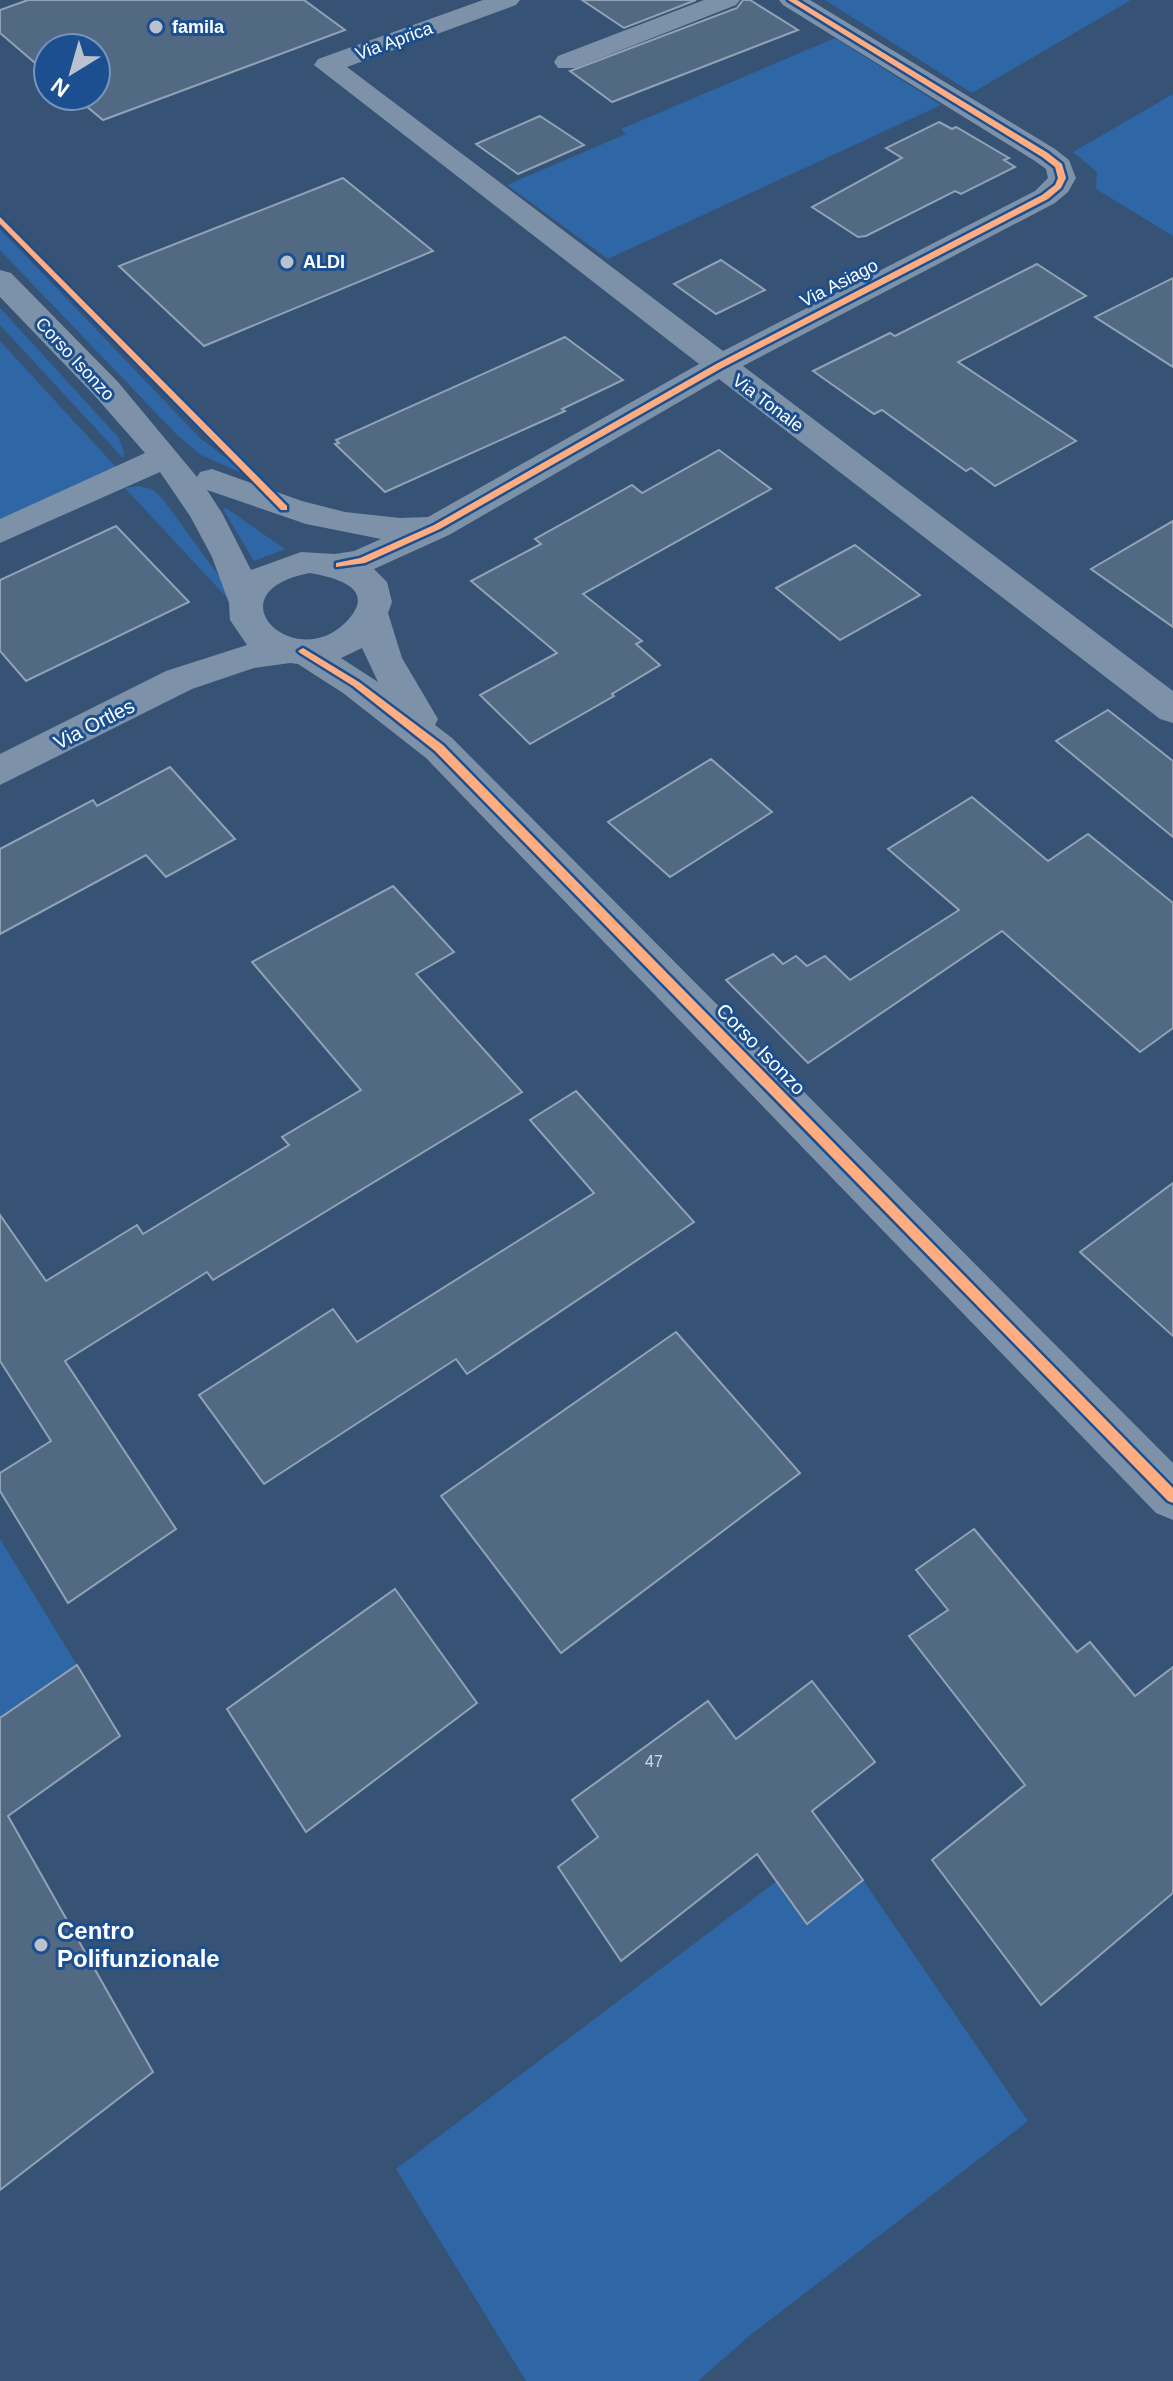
<svg xmlns="http://www.w3.org/2000/svg" width="1173" height="2381" font-family="Arial,sans-serif">
	<style>
		.green { fill: #2f66a5 }
		.building { fill: #526984; stroke: #92a2b6; stroke-width: 2 }
		.lines { fill: none; stroke-linecap: round; stroke-linejoin: round }
		.minor { fill: #7d92a8; fill-rule: evenodd }
		.cycleway-casing { stroke: #1b4f8f; stroke-width: 5 }
		.cycleway { fill: #ffac80; fill-rule: evenodd }
		.poi-dot { fill: #b9c2ce; stroke: #1b4f8f; stroke-width: 3 }
		.labels { text-anchor: middle; stroke-width: 6; stroke-linejoin: round; paint-order: stroke }
		.number-label { font-size: 16px; fill: #d4dae0 }
		.far-poi-label { font-size: 18px; font-weight: bold; fill: #fff; stroke: #1b4f8f; text-anchor: start }
		.far-street-label { font-size: 18px; fill: #fff; stroke: #1b4f8f }
		.street-label { font-size: 20px; fill: #fff; stroke: #1b4f8f }
		.near-poi-label { font-size: 24px; font-weight: bold; fill: #fff; stroke: #1b4f8f; text-anchor: start }
	</style>
	<rect width="100%" height="100%" fill="#365274"/>
	<g class="green">
		<path d="M825,0H1131L972,93Z"/>
		<path d="M835,38L941,105L608,259L507,185L626,134L621,129Z"/>
		<path d="M1173,94V236L1096,189L1097,172L1073,152Z"/>
		<path d="M0,229L200,438L242,470L239,472L201,455L178,436L0,250Z"/>
		<path d="M0,308L119,438L124,452L123,458L0,325Z"/>
		<path d="M0,341L116,467L0,520Z"/>
		<path d="M139,486L152,489L162,498L222,580L229,600L125,488Z"/>
		<path d="M226,508L285,549L254,561L223,509Z"/>
		<path d="M0,1539L77,1665L0,1718Z"/>
		<path d="M863,1880L1028,2121L748,2337L698,2381H526L396,2169L777,1881L807,1924Z"/>
	</g>
	<g class="building">
		<path d="M28,0H304L345,30L103,120L74,96H96V48H48V74L0,33V10Z"/>
		<path d="M582,0H696L624,28Z"/>
		<path d="M743,0H750L798,30L612,102L570,71L737,8Z"/>
		<path d="M540,116L584,145L518,174L476,144Z"/>
		<path d="M939,122L952,129L956,127L1009,158L1004,160L1015,167L961,194L955,191L866,236L858,237L812,207L902,158L886,148Z"/>
		<path d="M343,178L433,251L204,346L119,266Z"/>
		<path d="M721,260L765,290L716,314L674,284Z"/>
		<path d="M1037,264L1086,296L958,362L1076,441L995,486L971,468L966,471L882,410L874,414L813,371L890,333L895,336Z"/>
		<path d="M1173,278V367L1095,317Z"/>
		<path d="M565,337L623,380L562,409L565,411L385,492L335,444L339,443L336,440Z"/>
		<path d="M719,450L771,489L583,594L642,641L636,644L660,665L612,694L614,696L530,744L480,695L557,653L471,581L541,544L535,539L632,485L642,493Z"/>
		<path d="M1173,521V627L1091,569Z"/>
		<path d="M116,526L189,602L26,681L0,651V580Z"/>
		<path d="M855,545L920,595L840,640L776,588Z"/>
		<path d="M1108,710L1173,761V837L1056,741Z"/>
		<path d="M711,759L772,812L670,877L608,822Z"/>
		<path d="M170,767L235,839L166,877L146,855L0,934V849L93,800L97,806Z"/>
		<path d="M972,797L1048,861L1088,834L1173,903V1028L1140,1052L1002,931L808,1063L726,980L773,954L783,964L796,956L807,966L825,956L850,980L959,910L888,849Z"/>
		<path d="M393,886L454,952L416,974L522,1092L213,1280L207,1272L65,1361L176,1529L68,1603L0,1491V1473L51,1441L0,1361V1215L46,1281L137,1225L143,1234L289,1145L282,1137L361,1090L252,962Z"/>
		<path d="M576,1091L694,1222L467,1374L456,1359L264,1484L199,1395L333,1309L357,1342L594,1193L530,1120Z"/>
		<path d="M1173,1183V1336L1080,1252Z"/>
		<path d="M676,1332L800,1473L561,1653L441,1496Z"/>
		<path d="M974,1529L1077,1652L1090,1642L1135,1696L1173,1667V1893L1041,2005L932,1860L1025,1785L909,1636L948,1610L916,1570Z"/>
		<path d="M395,1589L477,1703L306,1832L227,1709Z"/>
		<path d="M77,1665L120,1736L8,1816L153,2072L0,2190V1718Z"/>
		<path d="M812,1681L875,1762L812,1811L863,1880L807,1924L757,1854L621,1961L558,1867L598,1837L572,1800L708,1701L736,1739Z"/>
	</g>
	<g class="lines">
		<g class="minor">
			<path d="M483,0H520L516,5L347,67L723,351L1035,191L1048,178L1046,169L1035,161L783,5L779,0H810L1055,149L1069,160L1076,178L1068,192L1055,203L743,366L1173,691V723L1160,719L719,379L449,535L374,569L387,582L392,602L388,613L402,658L438,719L435,725L452,738L1173,1463V1520L1156,1513L426,758L343,693L298,664L290,663L254,668L192,689L0,785V754L166,671L247,645L230,620L229,603L212,557L190,516L160,472L0,543V519L145,453L95,396L0,297V270L11,273L118,382L197,477L200,472L212,469L302,501L345,512L400,518L428,517L699,364L314,65L318,59ZM207,490L306,524L381,539L354,551L335,554L301,552L251,570L222,513ZM310,573C338,578 379,589 345,623C293,674 210,592 310,573ZM362,648L378,682L341,658Z"/>
			<path d="M704,0H740L736,5L576,68H558L554,62L558,56Z"/>
		</g>
		<defs>
			<g id="cycleway">
				<path d="M788,0H797L1048,153L1062,164L1066,178L1061,188L1048,199L722,368L440,529L365,563L336,567V563L360,558L434,525L716,364L1042,195L1055,185L1058,178L1055,167L1042,157Z"/>
				<path d="M0,217L287,506V510H281L0,224Z"/>
				<path d="M303,648L359,682L443,745L1173,1488V1503L1168,1501L435,751L353,686L300,653L298,651Z"/>
			</g>
		</defs>
		<use href="#cycleway" class="cycleway-casing"/>
		<use href="#cycleway" class="cycleway"/>
	</g>
	<g class="poi-dot">
		<circle cx="156" cy="27" r="8"/>
		<circle cx="287" cy="262" r="8"/>
		<circle cx="41" cy="1945" r="8"/>
	</g>
	<g class="labels">
		<g class="number-label">
			<text x="654" y="1767">47</text>
		</g>
		<g class="far-poi-label">
			<text x="172" y="33">famila</text>
			<text x="303" y="268">ALDI</text>
		</g>
		<g class="far-street-label">
			<text transform="translate(394 41) rotate(-20)" y="6">Via Aprica</text>
			<text transform="translate(839 283) rotate(-27)" y="6">Via Asiago</text>
			<text transform="translate(75 359) rotate(47)" y="6">Corso Isonzo</text>
			<text transform="translate(768 403) rotate(37)" y="6">Via Tonale</text>
		</g>
		<g class="street-label">
			<text transform="translate(94 724) rotate(-27)" y="7">Via Ortles</text>
			<text transform="translate(761 1049) rotate(46)" y="7">Corso Isonzo</text>
		</g>
		<g class="near-poi-label">
			<text x="57" y="1939">Centro<tspan x="57" dy="28">Polifunzionale</tspan></text>
		</g>
	</g>
	<g transform="translate(72 72) rotate(217)"><circle r="38" fill="#1b4f8f" stroke="#7695bc" stroke-width="2"/>
	<path d="M0-6L14 30L0 20L-14 30Z" fill="#b9c2ce"/>
	<text y="-12" font-size="22" font-weight="bold" text-anchor="middle" fill="#ffffff">N</text>
	</g>
</svg>
